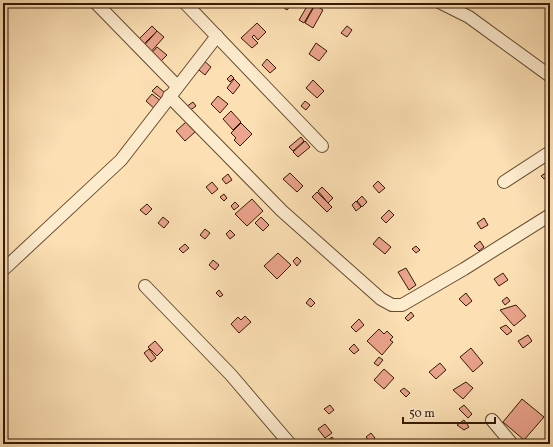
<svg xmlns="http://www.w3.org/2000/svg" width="553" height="447" font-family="Vollkorn,serif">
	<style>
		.building { fill: #eba48d; stroke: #341a04 }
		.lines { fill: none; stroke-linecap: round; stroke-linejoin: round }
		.street-casing { stroke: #664c30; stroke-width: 14 }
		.street { stroke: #fdebce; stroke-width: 12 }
	</style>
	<rect width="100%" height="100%" fill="#fce0b4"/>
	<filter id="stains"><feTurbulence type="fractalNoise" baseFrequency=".005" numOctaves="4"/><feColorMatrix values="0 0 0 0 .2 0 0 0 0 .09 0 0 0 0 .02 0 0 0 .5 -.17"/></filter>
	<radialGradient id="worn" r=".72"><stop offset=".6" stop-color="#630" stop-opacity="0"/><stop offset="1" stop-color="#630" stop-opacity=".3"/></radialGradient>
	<g class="building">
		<path d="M277,3H288L291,5L287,10Z"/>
		<path d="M309,3L315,4L304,23L299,20Z"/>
		<path d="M315,5L323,10L313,28L305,23Z"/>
		<path d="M257,23L266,32L258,40L254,35L252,37L258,43L252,48L241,38Z"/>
		<path d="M152,26L157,31L142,46L137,41Z"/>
		<path d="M347,26L352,30L347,37L341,33Z"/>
		<path d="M157,31L164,37L149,54L142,48Z"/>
		<path d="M316,43L327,51L319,61L309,54Z"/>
		<path d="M157,47L167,55L158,64L149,56Z"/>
		<path d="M201,58L211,67L205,75L194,66Z"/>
		<path d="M267,59L276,68L270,73L262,65Z"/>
		<path d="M231,75L234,78L230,82L227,79Z"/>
		<path d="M234,79L240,85L233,94L227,88Z"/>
		<path d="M313,80L324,91L317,98L306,88Z"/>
		<path d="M157,86L165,93L161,98L152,91Z"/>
		<path d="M152,94L162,102L156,110L146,101Z"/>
		<path d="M218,96L228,104L220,113L211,104Z"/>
		<path d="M305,101L310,105L306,110L301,106Z"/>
		<path d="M193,102L196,106L189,111L186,107Z"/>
		<path d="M231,111L241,122L233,130L223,119Z"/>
		<path d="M186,122L195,132L185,141L176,131Z"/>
		<path d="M241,123L252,134L240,146L234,140L236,138L231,133Z"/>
		<path d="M301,137L304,141L293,151L289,147Z"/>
		<path d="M305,141L310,147L298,157L293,152Z"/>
		<path d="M550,170V175L544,179L541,176Z"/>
		<path d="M290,173L303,186L297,192L283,179Z"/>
		<path d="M228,174L232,180L226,184L222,179Z"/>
		<path d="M378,181L385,188L379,193L373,186Z"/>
		<path d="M212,182L218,189L212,194L206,187Z"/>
		<path d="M322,187L333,198L328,203L318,191Z"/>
		<path d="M317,192L332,207L327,212L312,197Z"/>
		<path d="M224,194L227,198L224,201L220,197Z"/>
		<path d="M362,196L367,202L362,207L357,201Z"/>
		<path d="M252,199L263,211L247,226L235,214Z"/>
		<path d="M356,201L361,207L356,211L352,205Z"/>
		<path d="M235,202L239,206L234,210L231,206Z"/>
		<path d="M147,204L152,209L146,215L140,210Z"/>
		<path d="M389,210L394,215L386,223L381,218Z"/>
		<path d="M163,217L169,222L164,228L158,223Z"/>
		<path d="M261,217L269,225L263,231L255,223Z"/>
		<path d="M484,218L488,225L481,229L477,223Z"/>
		<path d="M205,229L210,233L205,239L200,235Z"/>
		<path d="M230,230L235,235L230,239L226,234Z"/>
		<path d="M379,237L391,247L385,254L373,244Z"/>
		<path d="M480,241L484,247L479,251L474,246Z"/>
		<path d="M185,244L189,248L183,253L179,249Z"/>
		<path d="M416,246L420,250L416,253L412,249Z"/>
		<path d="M278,253L291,265L277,279L264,266Z"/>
		<path d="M297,257L301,261L297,266L293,261Z"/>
		<path d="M213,260L219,265L215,270L209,265Z"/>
		<path d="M406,268L416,285L409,290L398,272Z"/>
		<path d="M503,273L508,280L499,286L494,279Z"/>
		<path d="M219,290L223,295L220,297L216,293Z"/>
		<path d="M466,293L472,301L466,306L459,299Z"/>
		<path d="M507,297L510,301L505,305L502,301Z"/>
		<path d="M310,298L315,303L311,307L306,303Z"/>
		<path d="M516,305L526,316L514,326L500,310Z"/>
		<path d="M411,312L414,316L408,321L405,318Z"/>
		<path d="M245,316L251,322L239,333L231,324L238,317L241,320Z"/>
		<path d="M359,319L364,325L356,332L351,327Z"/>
		<path d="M506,325L512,331L507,335L500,328Z"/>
		<path d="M379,329L384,334L387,331L393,337L390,340L393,342L382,355L367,341Z"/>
		<path d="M528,335L532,341L523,348L518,341Z"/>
		<path d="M155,341L163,350L157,356L148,347Z"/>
		<path d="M354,344L359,350L354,354L349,349Z"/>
		<path d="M471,348L483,363L473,372L460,357Z"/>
		<path d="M149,349L156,358L151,362L144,353Z"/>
		<path d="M379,357L383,360L378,366L374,363Z"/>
		<path d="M440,363L446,370L436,379L429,372Z"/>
		<path d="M384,369L394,378L384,389L374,380Z"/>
		<path d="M466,382L473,388L463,399L453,390Z"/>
		<path d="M404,388L410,393L406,397L400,391Z"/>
		<path d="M522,399L544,417L524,440L503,422Z"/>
		<path d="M330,405L334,410L329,414L324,409Z"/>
		<path d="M464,405L472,414L468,418L459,409Z"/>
		<path d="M464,420L469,427L464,430L457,425Z"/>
		<path d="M325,424L332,433L325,438L318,429Z"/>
		<path d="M371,433L375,438L370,442L366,437Z"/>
		<path d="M332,437L337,444H331L328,440Z"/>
	</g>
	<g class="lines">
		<defs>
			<g id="street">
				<path d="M96,3L177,86"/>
				<path d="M185,3L322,146"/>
				<path d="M441,3L469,17L550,76"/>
				<path d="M169,96L282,211L381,299L392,305H402L464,269L550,215"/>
				<path d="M504,182L550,152"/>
				<path d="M3,270L121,160L217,36"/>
				<path d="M145,286L231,375L290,444"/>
				<path d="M492,420L512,444"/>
			</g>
		</defs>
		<use href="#street" class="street-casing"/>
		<use href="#street" class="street"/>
	</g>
	<rect width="553" height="447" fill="none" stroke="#fce0b4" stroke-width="16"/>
	<rect x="4" y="4" width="545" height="439" fill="none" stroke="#341a04" stroke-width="2"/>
	<rect x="8" y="8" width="537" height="431" fill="none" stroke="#341a04"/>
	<path d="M403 417v6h92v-6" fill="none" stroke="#341a04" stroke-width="2"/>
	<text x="409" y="417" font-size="12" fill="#341a04" stroke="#fdebce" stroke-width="3" paint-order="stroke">50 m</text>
	<rect width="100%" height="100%" filter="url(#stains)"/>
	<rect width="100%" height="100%" fill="url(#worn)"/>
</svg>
